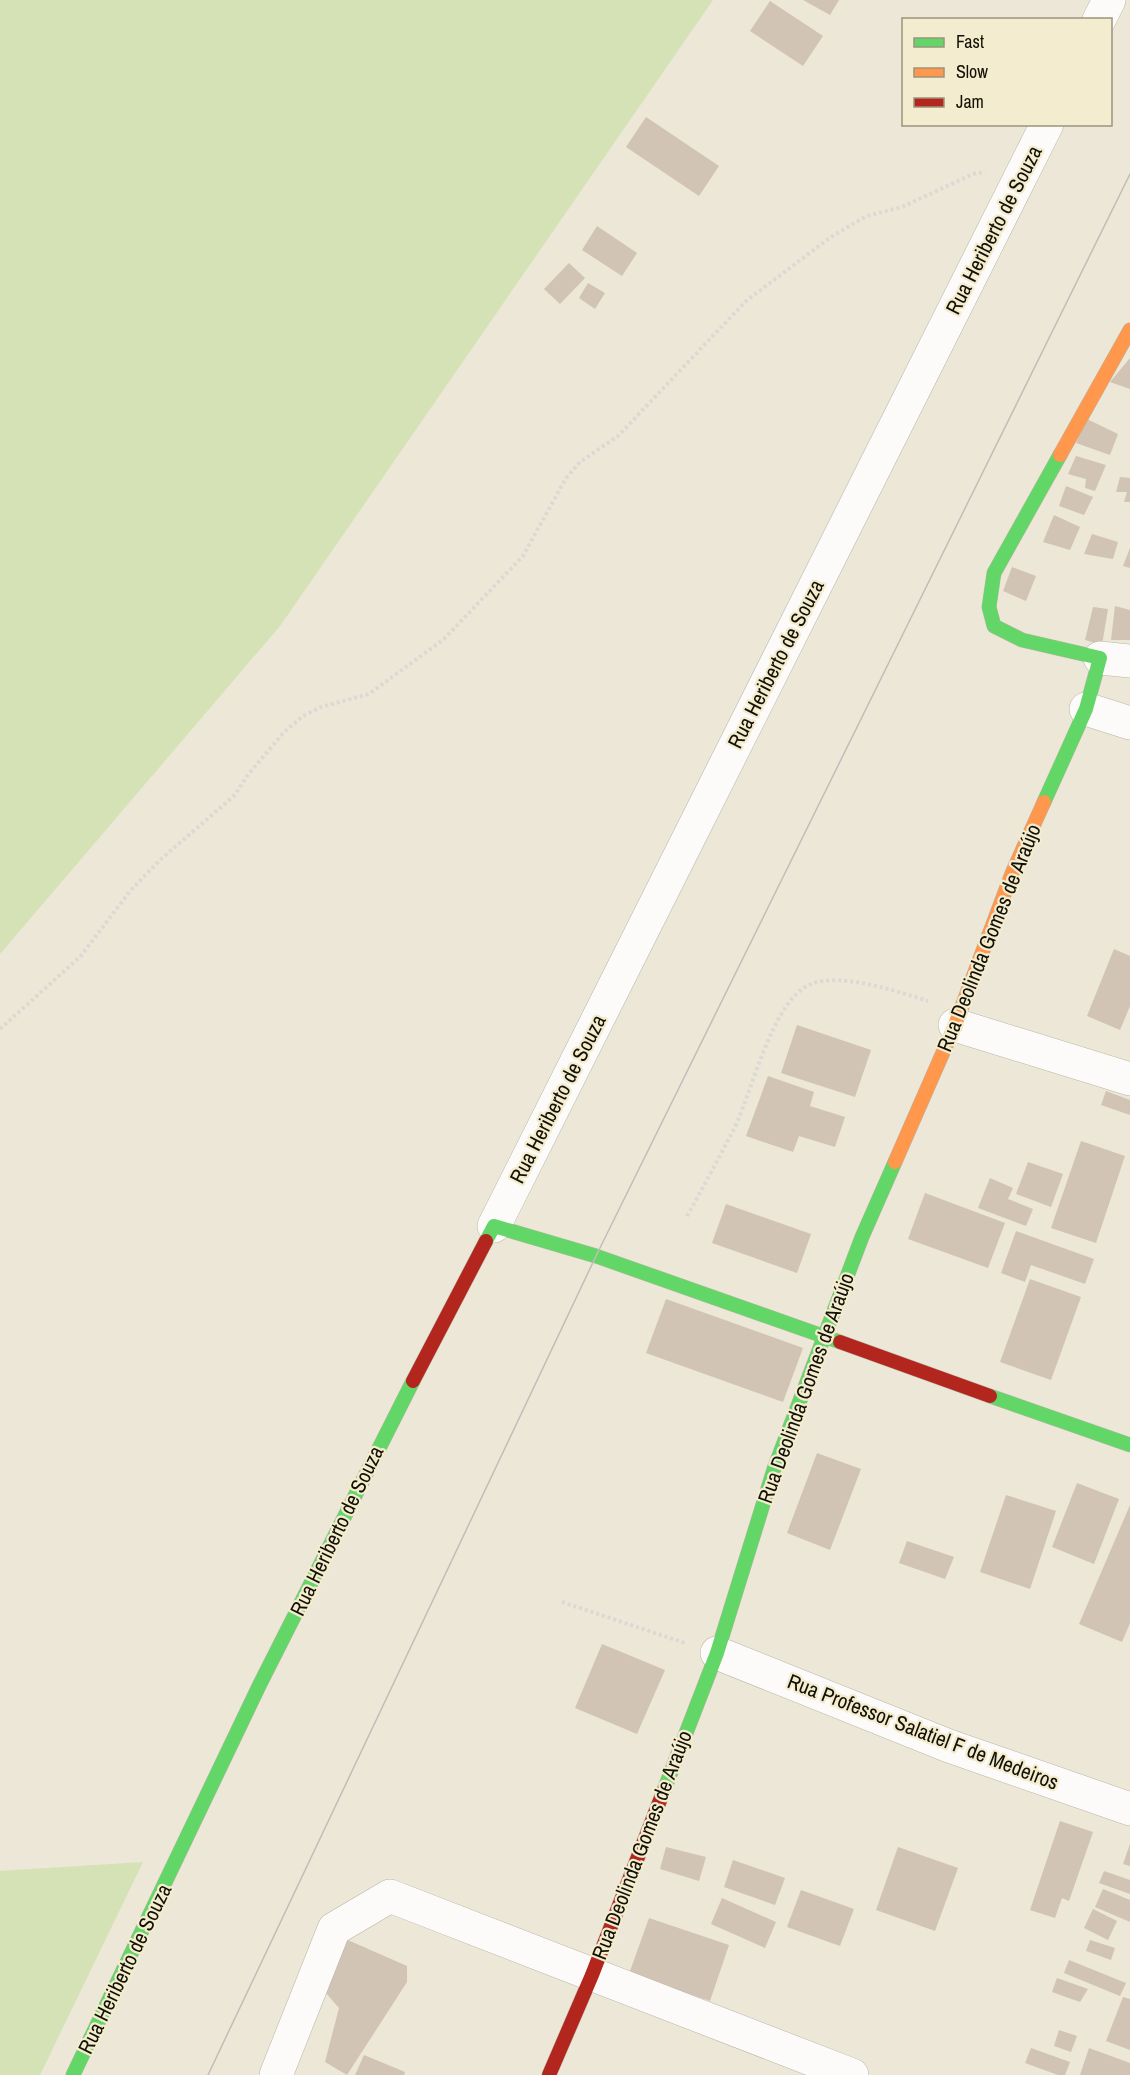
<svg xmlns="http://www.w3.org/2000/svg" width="1130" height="2075" font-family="'Archivo Narrow',sans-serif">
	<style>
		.green { fill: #d4e2b6 }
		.building { fill: #d2c4b4 }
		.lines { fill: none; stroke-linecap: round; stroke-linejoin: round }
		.street-casing { stroke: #b9b5a8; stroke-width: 34 }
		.fast-casing { stroke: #b9b5a8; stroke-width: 15 }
		.slow-casing { stroke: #b9b5a8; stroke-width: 15 }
		.jam-casing { stroke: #b9b5a8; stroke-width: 15 }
		.path { stroke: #dbd9d4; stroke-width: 4; stroke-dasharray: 3 3; stroke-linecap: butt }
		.street { stroke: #fcfbf9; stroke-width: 33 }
		.fast { stroke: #63d668; stroke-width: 14 }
		.slow { stroke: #ff974d; stroke-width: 14 }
		.jam { stroke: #b3261e; stroke-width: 14 }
		.tram { stroke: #c0beba; stroke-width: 1.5 }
		.labels { text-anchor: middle; stroke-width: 4.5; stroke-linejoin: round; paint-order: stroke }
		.street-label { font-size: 21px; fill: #131006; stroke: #f4ecce }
	</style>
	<rect width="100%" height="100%" fill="#ece7d6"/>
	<g class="green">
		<path d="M0,0H713L280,626L0,954Z"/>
		<path d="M143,1862L40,2075H0V1871Z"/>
	</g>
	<g class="building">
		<path d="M803,0H839L830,15Z"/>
		<path d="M770,1L823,36L803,66L750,31Z"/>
		<path d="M646,117L719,166L699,196L626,147Z"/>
		<path d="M597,226L637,253L622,276L582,250Z"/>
		<path d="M569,263L585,278L560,304L544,289Z"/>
		<path d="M588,283L605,293L595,309L579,298Z"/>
		<path d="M1130,358V389L1110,382Z"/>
		<path d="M1087,419L1118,434L1110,455L1076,443Z"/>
		<path d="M1076,456L1106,465L1095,491L1085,488L1086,479L1068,474Z"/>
		<path d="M1120,477L1130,478V502H1124L1127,492H1116Z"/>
		<path d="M1066,486L1093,497L1084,515L1059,506Z"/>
		<path d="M1054,515L1080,527L1070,550L1043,542Z"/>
		<path d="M1092,534L1118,542L1113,559L1084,554Z"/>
		<path d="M1130,548V568L1123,566Z"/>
		<path d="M1012,567L1036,576L1026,601L1003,591Z"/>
		<path d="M1115,606L1130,610V640H1111Z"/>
		<path d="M1093,607L1108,609L1102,645L1085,640Z"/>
		<path d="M1114,949L1130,956V1006L1120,1030L1087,1016Z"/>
		<path d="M797,1025L871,1050L855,1097L781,1073Z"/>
		<path d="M768,1076L814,1092L810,1106L845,1117L835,1147L799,1136L793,1152L746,1136Z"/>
		<path d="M1106,1091L1130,1100V1115L1101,1105Z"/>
		<path d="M1081,1141L1125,1156L1096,1243L1051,1228Z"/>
		<path d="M1028,1162L1063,1174L1051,1207L1016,1194Z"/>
		<path d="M990,1178L1013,1188L1008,1199L1033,1209L1026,1226L978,1208Z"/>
		<path d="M925,1193L1005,1223L988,1268L908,1239Z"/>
		<path d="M726,1204L811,1234L797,1273L712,1243Z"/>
		<path d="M1016,1231L1094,1259L1085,1284L1031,1265L1025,1282L1001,1273Z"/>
		<path d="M1030,1279L1081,1297L1051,1380L1000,1362Z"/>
		<path d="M666,1299L803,1348L783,1402L646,1353Z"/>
		<path d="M817,1453L861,1469L830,1550L787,1533Z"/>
		<path d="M1077,1483L1119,1499L1094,1564L1052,1547Z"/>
		<path d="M1006,1495L1056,1511L1030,1589L980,1572Z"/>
		<path d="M1130,1505V1623L1122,1642L1079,1624Z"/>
		<path d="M907,1541L954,1557L945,1579L899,1563Z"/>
		<path d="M602,1644L665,1670L637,1734L575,1708Z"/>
		<path d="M1060,1821L1093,1832L1069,1901L1062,1898L1055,1918L1030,1910Z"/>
		<path d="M1130,1844V1866L1123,1864Z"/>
		<path d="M666,1847L706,1857L699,1881L660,1869Z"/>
		<path d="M898,1847L958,1868L935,1931L876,1910Z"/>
		<path d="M733,1860L785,1878L775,1905L724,1887Z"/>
		<path d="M1104,1871L1130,1880V1894L1099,1883Z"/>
		<path d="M1103,1889L1130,1900V1922L1095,1907Z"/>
		<path d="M801,1890L854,1909L840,1946L787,1927Z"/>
		<path d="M722,1898L776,1922L765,1948L711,1924Z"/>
		<path d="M1093,1909L1117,1921L1108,1940L1084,1928Z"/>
		<path d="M649,1918L729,1945L710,2001L629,1974Z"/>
		<path d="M341,1937L407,1966V1982L347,2075L325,2062L339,2008L319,1985Z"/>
		<path d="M1090,1940L1115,1948L1111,1960L1086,1951Z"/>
		<path d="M1069,1960L1126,1983L1120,1996L1064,1973Z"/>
		<path d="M1057,1978L1088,1989L1080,2002L1052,1992Z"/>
		<path d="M1123,1997L1130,1999V2050L1106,2041Z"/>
		<path d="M1059,2030L1077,2036L1071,2052L1054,2046Z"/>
		<path d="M1031,2048L1070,2062L1065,2075H1058L1025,2063Z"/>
		<path d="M1089,2048L1130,2063V2075H1080Z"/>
		<path d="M364,2055L405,2072L404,2075H355Z"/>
	</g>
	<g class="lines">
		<defs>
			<g id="street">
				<path d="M1099,20L1109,0"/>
				<path d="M1100,658L1130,661"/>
				<path d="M1086,709L1130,723"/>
				<path d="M955,1025L1130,1079"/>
				<path d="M494,1226L1047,124"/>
				<path d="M717,1653L949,1746L1130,1809"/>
				<path d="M276,2075L334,1929L390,1896L852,2075"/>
			</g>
			<g id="fast">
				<path d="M1044,802L1086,709L1100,658L1022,640L994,626L989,607L994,573L1060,455"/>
				<path d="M486,1241L494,1226L596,1256L840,1342"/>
				<path d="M990,1396L1130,1445"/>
				<path d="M664,1790L717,1653L774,1469L862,1237L895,1162"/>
				<path d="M73,2075L259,1686L413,1381"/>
			</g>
			<g id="slow">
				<path d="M1060,455L1130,330"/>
				<path d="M895,1162L955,1025L1013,871L1044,802"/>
			</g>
			<g id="jam">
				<path d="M840,1342L990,1396"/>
				<path d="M413,1381L486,1241"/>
				<path d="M549,2075L592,1975L664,1790"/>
			</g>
		</defs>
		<use href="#street" class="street-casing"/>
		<use href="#fast" class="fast-casing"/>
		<use href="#slow" class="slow-casing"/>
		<use href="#jam" class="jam-casing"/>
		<g class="path">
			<path d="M0,1029L80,957L131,890L160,860L235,795L247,776L284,732L303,716L321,707L369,694L444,639L523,556L566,478L580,462L618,436L746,301L831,237L851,225L867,216L902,207L973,174L985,172"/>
			<path d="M687,1216C703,1188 718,1159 733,1131C752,1094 772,999 811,984C841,972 899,992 928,1001"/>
			<path d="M562,1602L685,1643"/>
		</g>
		<use href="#street" class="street"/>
		<use href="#fast" class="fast"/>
		<use href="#slow" class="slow"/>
		<use href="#jam" class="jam"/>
		<path class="tram" d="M208,2075L596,1256L1130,174"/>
	</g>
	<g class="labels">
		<g class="street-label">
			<text transform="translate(994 230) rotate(-63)" y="7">Rua Heriberto de Souza</text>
			<text transform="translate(776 664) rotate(-63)" y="7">Rua Heriberto de Souza</text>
			<text transform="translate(989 938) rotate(-68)" y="7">Rua Deolinda Gomes de Araújo</text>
			<text transform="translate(558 1099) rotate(-63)" y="7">Rua Heriberto de Souza</text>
			<text transform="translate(806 1388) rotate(-70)" y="7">Rua Deolinda Gomes de Araújo</text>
			<text transform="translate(337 1531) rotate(-64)" y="7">Rua Heriberto de Souza</text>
			<text transform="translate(923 1732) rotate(21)" y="7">Rua Professor Salatiel F de Medeiros</text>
			<text transform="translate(642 1845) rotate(-69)" y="7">Rua Deolinda Gomes de Araújo</text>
			<text transform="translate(125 1969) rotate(-64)" y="7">Rua Heriberto de Souza</text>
		</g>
	</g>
	<rect x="902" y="18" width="210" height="108" fill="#f4ecce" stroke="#9a947e" stroke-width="1.5"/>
	<rect x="914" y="38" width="30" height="9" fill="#63d668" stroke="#9a947e" stroke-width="1.5"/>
	<text x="956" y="48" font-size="18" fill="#131006">Fast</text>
	<rect x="914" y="68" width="30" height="9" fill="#ff974d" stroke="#9a947e" stroke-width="1.5"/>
	<text x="956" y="78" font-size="18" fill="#131006">Slow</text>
	<rect x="914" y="98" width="30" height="9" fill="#b3261e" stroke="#9a947e" stroke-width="1.5"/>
	<text x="956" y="108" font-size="18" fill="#131006">Jam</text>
</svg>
